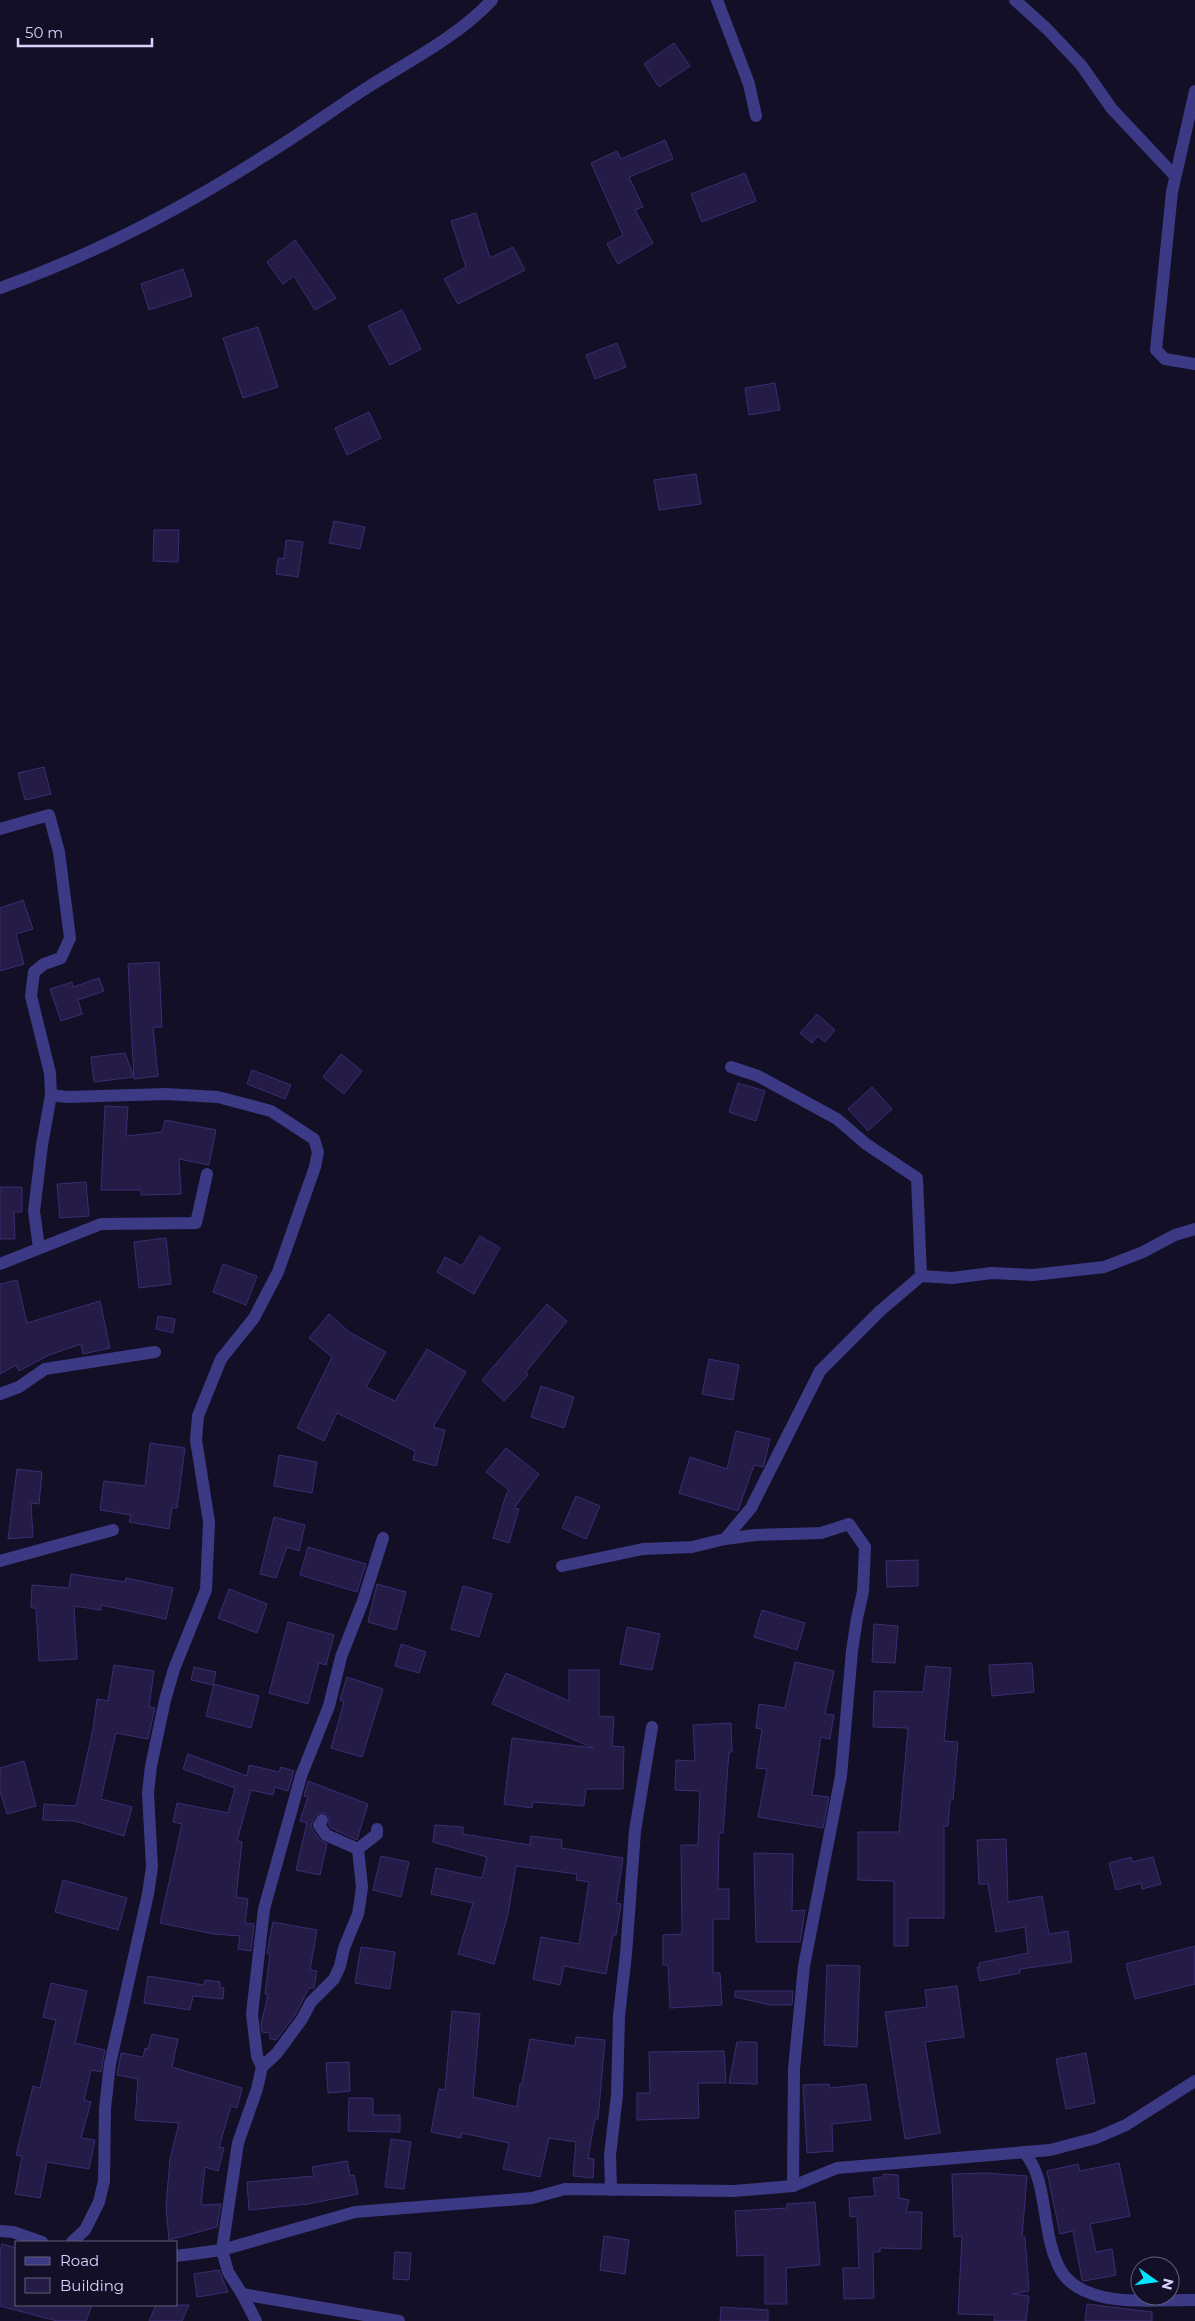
<svg xmlns="http://www.w3.org/2000/svg" width="1195" height="2321" font-family="Montserrat,sans-serif">
	<style>
		.building { fill: #241b47; stroke: #3b2d73 }
		.lines { fill: none; stroke-linecap: round; stroke-linejoin: round }
		.minor { stroke: #3d3a85; stroke-width: 12 }
	</style>
	<rect width="100%" height="100%" fill="#130f26"/>
	<g class="building">
		<path d="M674,43L690,66L659,87L644,64Z"/>
		<path d="M665,140L673,159L629,177L643,207L635,210L653,243L618,264L607,244L623,235L591,163L617,151L621,159Z"/>
		<path d="M745,173L756,201L702,222L691,194Z"/>
		<path d="M476,213L490,258L513,247L525,270L458,304L444,279L466,267L451,221Z"/>
		<path d="M295,240L336,298L315,310L294,276L283,284L267,262Z"/>
		<path d="M183,269L192,296L149,310L141,284Z"/>
		<path d="M402,310L421,349L390,365L368,326Z"/>
		<path d="M258,327L278,387L243,398L223,338Z"/>
		<path d="M617,343L626,367L595,379L586,355Z"/>
		<path d="M775,383L780,410L749,415L745,388Z"/>
		<path d="M369,412L381,438L347,455L335,428Z"/>
		<path d="M696,474L701,504L659,510L654,480Z"/>
		<path d="M334,521L365,527L360,549L329,543Z"/>
		<path d="M154,530H179L178,562L153,561Z"/>
		<path d="M286,540L303,542L298,577L276,574L278,558L284,559Z"/>
		<path d="M44,767L51,794L25,800L18,773Z"/>
		<path d="M23,900L33,929L16,934L24,964L0,971V908Z"/>
		<path d="M159,962L162,1027H153L158,1076L134,1079L128,964Z"/>
		<path d="M99,978L104,991L78,1000L82,1014L61,1021L50,989L72,982L73,987Z"/>
		<path d="M817,1014L835,1030L825,1042L818,1036L812,1043L800,1033Z"/>
		<path d="M125,1053L134,1077L94,1082L91,1057Z"/>
		<path d="M341,1054L362,1071L344,1094L323,1077Z"/>
		<path d="M252,1070L291,1085L285,1099L247,1084Z"/>
		<path d="M738,1083L765,1091L756,1121L729,1112Z"/>
		<path d="M872,1087L892,1109L868,1131L848,1109Z"/>
		<path d="M105,1106L128,1107L126,1136L162,1132L165,1120L216,1130L209,1165L179,1159L181,1194L141,1195V1190H101Z"/>
		<path d="M86,1182L89,1216L60,1218L57,1184Z"/>
		<path d="M0,1187H22V1212H14L15,1239H0Z"/>
		<path d="M480,1236L500,1248L474,1294L437,1272L445,1257L462,1266Z"/>
		<path d="M166,1238L171,1284L139,1288L134,1242Z"/>
		<path d="M223,1264L257,1276L246,1305L213,1292Z"/>
		<path d="M17,1280L27,1323L100,1301L110,1348L83,1354L81,1344L49,1355L19,1371L16,1365L0,1374V1284Z"/>
		<path d="M547,1304L567,1321L526,1372L528,1375L504,1401L482,1380Z"/>
		<path d="M329,1314L349,1332L386,1352L366,1387L395,1401L427,1349L466,1372L433,1427L445,1430L436,1466L413,1460L415,1451L337,1413L324,1441L297,1428L332,1357L309,1338Z"/>
		<path d="M158,1316L175,1319L173,1333L156,1329Z"/>
		<path d="M709,1359L739,1365L733,1400L702,1394Z"/>
		<path d="M541,1386L574,1397L564,1428L531,1417Z"/>
		<path d="M736,1431L770,1439L764,1465L763,1467L754,1465L738,1511L679,1493L690,1457L727,1469Z"/>
		<path d="M150,1443L185,1448L177,1508H172L169,1529L129,1522L131,1515L100,1510L104,1481L145,1486Z"/>
		<path d="M506,1448L539,1474L514,1508L519,1509L509,1543L493,1538L506,1495L509,1490L486,1472Z"/>
		<path d="M279,1455L317,1462L312,1493L274,1486Z"/>
		<path d="M17,1469L42,1472L39,1504L31,1503L33,1537L8,1539Z"/>
		<path d="M576,1496L600,1506L586,1539L562,1528Z"/>
		<path d="M274,1517L305,1525L299,1551L287,1547L276,1578L260,1574Z"/>
		<path d="M308,1547L366,1564L357,1592L300,1575Z"/>
		<path d="M918,1560V1586L887,1587L886,1561Z"/>
		<path d="M71,1574L125,1582L126,1578L173,1588L166,1619L101,1605V1610L74,1606L77,1659L39,1661L36,1608H31L32,1585L69,1588Z"/>
		<path d="M377,1584L406,1592L396,1630L368,1622Z"/>
		<path d="M463,1586L492,1594L479,1637L451,1629Z"/>
		<path d="M229,1589L267,1604L257,1633L218,1618Z"/>
		<path d="M762,1610L805,1623L797,1650L754,1637Z"/>
		<path d="M288,1622L334,1635L326,1665L319,1663L308,1704L269,1693Z"/>
		<path d="M874,1624L898,1626L895,1663L872,1662Z"/>
		<path d="M627,1627L660,1634L652,1670L620,1664Z"/>
		<path d="M401,1644L426,1652L419,1673L395,1666Z"/>
		<path d="M795,1662L834,1671L825,1714L834,1715L830,1739L821,1737L812,1795L829,1797L823,1828L758,1817L767,1769L756,1768L762,1729L756,1728L759,1704L785,1708Z"/>
		<path d="M1032,1663L1034,1692L992,1696L989,1665Z"/>
		<path d="M114,1665L154,1671L149,1707L155,1708L148,1739L116,1733L101,1799L132,1807L124,1836L75,1821L43,1820L44,1804L76,1806L93,1729L97,1699L108,1701Z"/>
		<path d="M926,1666L951,1668L944,1741L958,1742L953,1800H950L948,1826H944V1918H908V1946H894V1881L858,1880V1832H899L908,1728L873,1727L874,1691L923,1692Z"/>
		<path d="M194,1667L216,1672L213,1685L191,1680Z"/>
		<path d="M569,1670H599V1716L614,1717L612,1746L624,1747L623,1789H586L584,1806L533,1802L532,1808L504,1804L512,1738L593,1748L492,1704L506,1673L569,1701Z"/>
		<path d="M347,1677L383,1689L362,1757L331,1748L344,1702L340,1700Z"/>
		<path d="M214,1684L259,1696L251,1728L206,1716Z"/>
		<path d="M731,1723L732,1752H729L723,1833H719L718,1889H729V1919H713V1973H720L722,2005L670,2008L668,1965H663V1935L682,1934L681,1845H698L700,1791L675,1790L676,1760L695,1761L693,1725Z"/>
		<path d="M188,1754L247,1776L249,1765L279,1772L281,1767L294,1771L288,1791L275,1787L273,1795L251,1790L237,1841L242,1842L236,1897L248,1899L245,1923L254,1924L251,1951L238,1949L240,1936L214,1934L160,1923L182,1824L173,1822L177,1803L228,1813L235,1788L183,1769Z"/>
		<path d="M24,1761L36,1806L7,1814L0,1791V1768Z"/>
		<path d="M308,1781L368,1804L357,1840L331,1828L329,1825V1817L326,1813H319L315,1816L311,1825L312,1829L320,1840L327,1844L320,1875L296,1870L307,1823L300,1821L308,1797L304,1796Z"/>
		<path d="M435,1825L463,1827V1834L530,1845L531,1836L562,1840L561,1848L623,1858L616,1903L621,1904L616,1935H613L606,1974L564,1966L560,1985L533,1979L541,1937L579,1944L589,1882L576,1880L577,1874L516,1866L508,1914L494,1964L458,1954L473,1903L431,1894L436,1868L482,1878L487,1857L433,1842Z"/>
		<path d="M1006,1839L1008,1902L1042,1896L1049,1934L1068,1931L1072,1962L1020,1969V1973L980,1981L977,1967H980L979,1963L1028,1953L1025,1927L996,1932L988,1884H979L977,1840Z"/>
		<path d="M754,1853L793,1854L792,1911L805,1910L800,1942H756Z"/>
		<path d="M381,1856L409,1862L401,1897L373,1890Z"/>
		<path d="M1131,1857L1132,1862L1153,1857L1161,1884L1142,1889L1141,1883L1116,1890L1109,1863Z"/>
		<path d="M63,1880L127,1898L118,1930L55,1912Z"/>
		<path d="M273,1922L317,1930L310,1970L317,1971L314,1988H309L295,2015L276,2040L270,2039V2033L262,2032L261,2024L268,1995L265,1994L270,1954L267,1953Z"/>
		<path d="M1195,1946V1984L1135,1999L1126,1964Z"/>
		<path d="M361,1947L395,1952L390,1989L355,1983Z"/>
		<path d="M827,1965L860,1966L857,2047L824,2045Z"/>
		<path d="M148,1976L204,1985L205,1980L220,1982V1987L224,1988L223,1999L193,1996L190,2010L144,2003Z"/>
		<path d="M51,1983L87,1991L75,2043L105,2050L101,2072L91,2070L84,2100L91,2102L81,2138L95,2140L89,2169L47,2162L40,2198L15,2194L22,2156L16,2155L33,2086L40,2088L56,2020L43,2017Z"/>
		<path d="M957,1986L964,2037L925,2042L940,2133L905,2139L885,2012L927,2007L925,1990Z"/>
		<path d="M735,1991H793L792,2005H770L735,1997Z"/>
		<path d="M452,2011L480,2014L473,2097L517,2107L520,2084H522L530,2039L575,2046L576,2037L605,2040L598,2119H595L588,2158L594,2159L593,2178L573,2176L576,2142L549,2138L540,2177L503,2169L509,2143L462,2133L461,2138L431,2132L439,2089L445,2090Z"/>
		<path d="M152,2034L178,2039L172,2067L242,2088L237,2108L231,2106L219,2147L224,2148L218,2171L205,2167L201,2205L221,2204L217,2227L169,2240L166,2207L170,2159L179,2123L135,2120L138,2079L117,2075L121,2053L143,2057L145,2048L148,2049Z"/>
		<path d="M737,2042H757V2084L729,2083Z"/>
		<path d="M724,2051L726,2083H698L699,2118L637,2120V2093H650L649,2052Z"/>
		<path d="M1086,2053L1095,2103L1066,2109L1056,2059Z"/>
		<path d="M349,2062L350,2091L328,2093L326,2063Z"/>
		<path d="M829,2084L830,2088L866,2084L871,2120L832,2124L833,2151L807,2153L803,2085Z"/>
		<path d="M349,2098H373V2115H400V2132L348,2131Z"/>
		<path d="M391,2139L411,2142L404,2189L385,2187Z"/>
		<path d="M347,2161L350,2176L354,2175L358,2194L308,2204L249,2210L247,2182L314,2176L312,2167Z"/>
		<path d="M1119,2163L1130,2216L1090,2224L1096,2252L1112,2249L1116,2275L1084,2281L1082,2280L1073,2231L1060,2234L1047,2171L1078,2164L1080,2171Z"/>
		<path d="M986,2173L1027,2176L1022,2237H1025L1029,2291L1012,2294L1029,2296L1026,2321H994L995,2315L958,2314L962,2236L954,2237L952,2174Z"/>
		<path d="M883,2174L898,2175L899,2198L909,2200L906,2212H922L921,2249L880,2248V2252H873L874,2298L844,2299L843,2268H859L857,2216L850,2217L849,2198L875,2196L873,2178L884,2177Z"/>
		<path d="M815,2202L820,2265L786,2268L787,2304H765V2255L737,2256L735,2211L787,2208V2204Z"/>
		<path d="M604,2236L629,2240L625,2274L600,2270Z"/>
		<path d="M2,2244L16,2248V2305H92L86,2321H57L0,2306V2251Z"/>
		<path d="M395,2252L411,2253L409,2280L393,2279Z"/>
		<path d="M219,2270L228,2292L197,2297L194,2274Z"/>
		<path d="M1087,2304L1152,2312V2321H1085Z"/>
		<path d="M156,2305H189L182,2321H149Z"/>
		<path d="M721,2307L768,2310V2321H720Z"/>
	</g>
	<g class="lines">
		<g class="minor">
			<path d="M717,0L749,84L756,116"/>
			<path d="M1015,0L1047,29L1081,65L1112,109L1175,176"/>
			<path d="M1195,91L1172,192L1156,350L1165,359L1195,364"/>
			<path d="M0,288C93,255 181,209 264,156C299,135 331,111 365,89C409,61 456,38 492,0"/>
			<path d="M0,829L49,815L59,852L70,938L61,958L44,964L34,972L31,996L50,1073L51,1095L42,1145L34,1211L39,1248"/>
			<path d="M51,1095L67,1097L166,1094L218,1097L271,1111L314,1139L318,1152L315,1167L278,1272L254,1318L221,1359L198,1416L196,1440L209,1522L206,1590L174,1669L165,1700L151,1766L148,1793L152,1867L148,1894L110,2064L105,2108L104,2181L99,2202L85,2230L72,2242"/>
			<path d="M0,1264L101,1224L196,1223L207,1174"/>
			<path d="M921,1276L952,1278L992,1273L1033,1275L1104,1267L1143,1252L1175,1235L1195,1229"/>
			<path d="M0,1394L19,1387L45,1369L155,1352"/>
			<path d="M725,1539L755,1535L821,1533L849,1524L865,1547L863,1592L857,1618L852,1651L841,1776L804,1966L794,2069L793,2186"/>
			<path d="M0,1561L113,1530"/>
			<path d="M562,1566L643,1549L692,1547L725,1539L751,1508L820,1371L880,1311L921,1276L917,1178L866,1144L837,1119L758,1076L731,1067"/>
			<path d="M322,1820L319,1825L326,1835L358,1849"/>
			<path d="M377,1829V1834L358,1849L362,1887L360,1902L358,1914L344,1948L340,1966L334,1979L311,2002L302,2019L277,2053L262,2067L257,2089L238,2143L222,2250L228,2272L242,2294L399,2321"/>
			<path d="M262,2067L257,2056L252,2014L264,1909L301,1776L329,1706L341,1657L363,1601L383,1538"/>
			<path d="M1024,2152C1039,2170 1041,2190 1045,2213C1048,2231 1050,2248 1058,2265C1078,2311 1154,2299 1195,2300"/>
			<path d="M611,2190L610,2155L617,2095L619,2016L626,1954L635,1831L652,1727"/>
			<path d="M0,2231L13,2232L42,2242"/>
			<path d="M176,2256L222,2250L355,2212L532,2198L565,2189L734,2191L793,2186L837,2168L1050,2150L1096,2138L1126,2125L1195,2081"/>
			<path d="M242,2294L256,2321"/>
		</g>
	</g>
	<rect x="15" y="2241" width="162" height="65" fill="#130f26" stroke="#625e7d"/>
	<rect x="25" y="2257" width="25" height="8" fill="#3d3a85" stroke="#625e7d"/>
	<text x="60" y="2266" font-size="15" fill="#d9d4ff">Road</text>
	<rect x="25" y="2278" width="25" height="15" fill="#241b47" stroke="#625e7d"/>
	<text x="60" y="2291" font-size="15" fill="#d9d4ff">Building</text>
	<g transform="translate(1155 2281) rotate(104)"><circle r="24" fill="#130f26" stroke="#625e7d"/>
	<path d="M0-4L9 19L0 12L-9 19Z" fill="#00e5ff"/>
	<text y="-8" font-size="14" font-weight="bold" text-anchor="middle" fill="#d9d4ff">N</text>
	</g>
	<path d="M18 38v8h134v-8" fill="none" stroke="#d9d4ff" stroke-width="2.5"/>
	<text x="25" y="38" font-size="15" fill="#d9d4ff" stroke="#130f26" stroke-width="4" paint-order="stroke">50 m</text>
</svg>
